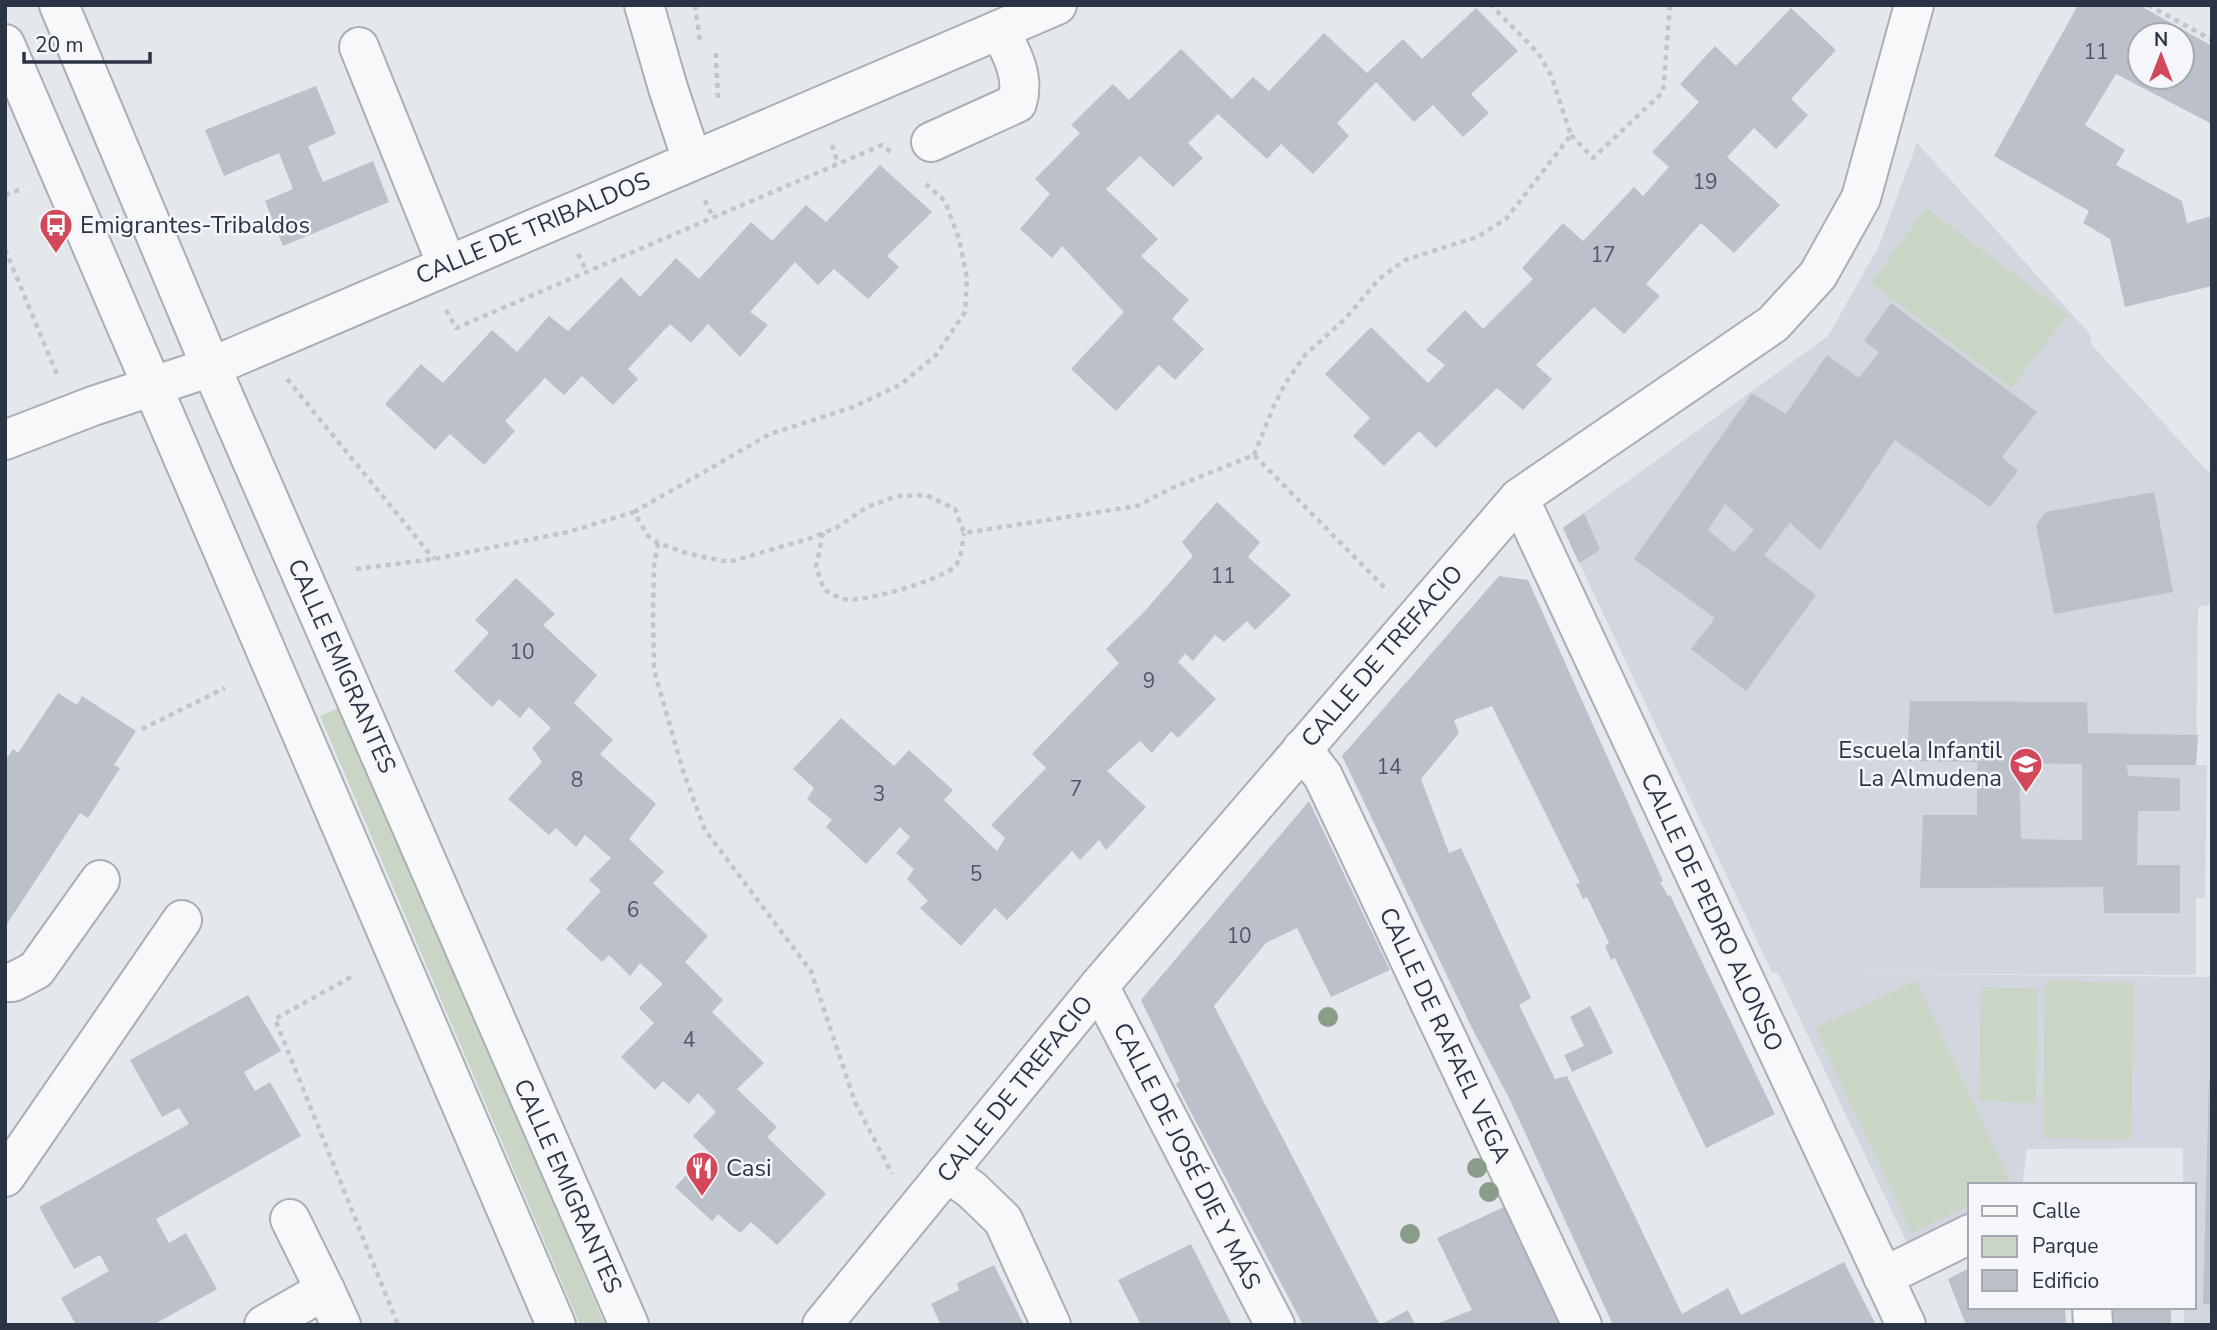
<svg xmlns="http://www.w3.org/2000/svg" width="2217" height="1330" font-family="'Nunito Sans',sans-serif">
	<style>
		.built { fill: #d2d6de }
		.green { fill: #c9d6c5 }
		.building { fill: #bbc0ca; fill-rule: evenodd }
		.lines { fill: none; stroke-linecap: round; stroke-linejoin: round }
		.minor-casing { stroke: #a9aeb7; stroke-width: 42 }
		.path { stroke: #c2c5cb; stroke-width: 4.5; stroke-dasharray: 5 5; stroke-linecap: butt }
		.minor { stroke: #f7f8fa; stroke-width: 38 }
		.tree { fill: #899d89 }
		.labels { text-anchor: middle; stroke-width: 5; stroke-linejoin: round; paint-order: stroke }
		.number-label { font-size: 21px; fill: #4f5766 }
		.poi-label { font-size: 24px; fill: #2b3445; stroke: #f4f6f9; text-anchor: start }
		.street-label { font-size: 24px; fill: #2b3445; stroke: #f4f6f9 }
	</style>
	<rect width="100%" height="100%" fill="#e4e7ec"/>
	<path class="built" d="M1917,143L2090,334L2092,345L2212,476V604L2198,607L2196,765H2207L2205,898H2196V975L1814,973L2212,977V1325H2184V1307H2194V1185H2183V1148L2027,1149L2022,1185H1970V1216L1909,1247L1778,973L1772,972L1563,528L1828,336L1879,246Z"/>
	<g class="green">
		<path d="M1926,208L2068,315L2011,388L1871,283Z"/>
		<path d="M339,708L484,1038L605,1325H580L320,716Z"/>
		<path d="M1916,981L2012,1185H1970V1205L1912,1233L1815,1028Z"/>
		<path d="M2045,981L2134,983L2131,1139L2043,1138Z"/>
		<path d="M1981,987L2038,989L2036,1103L1979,1101Z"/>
	</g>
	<g class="building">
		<path d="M2078,5H2139L2212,46V124L2116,74L2085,125L2125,150L2116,165L2182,201L2187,223L2212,216V286L2125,307L2110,239L2083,223L2089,211L1994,156ZM2140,35H2182V77H2140Z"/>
		<path d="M1476,8L1518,51L1471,94L1489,113L1463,137L1433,105L1414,122L1376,82L1337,123L1349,136L1313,174L1281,144L1267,159L1218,114L1188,143L1203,158L1173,187L1140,156L1106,189L1158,239L1141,256L1189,300L1172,319L1204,349L1175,380L1159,365L1116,411L1071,369L1124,312L1062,246L1052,258L1020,229L1050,194L1035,179L1080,133L1071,125L1113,84L1129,100L1181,49L1232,99L1253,77L1269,91L1324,33L1367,73L1403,39L1422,59Z"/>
		<path d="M1791,8L1836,50L1791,99L1808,115L1776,149L1754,128L1727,157L1780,205L1734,253L1701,223L1646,284L1660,296L1624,334L1594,307L1536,365L1552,379L1523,410L1497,388L1436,448L1419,431L1384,466L1353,436L1370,418L1325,374L1371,327L1428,383L1445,365L1426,350L1465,310L1483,329L1533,279L1522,268L1563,223L1583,241L1634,187L1643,196L1669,167L1652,152L1699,102L1680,84L1715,46L1736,66Z"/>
		<path d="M316,86L336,134L308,146L323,182L373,161L389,202L283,246L265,201L293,189L279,153L224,176L205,130Z"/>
		<path d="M880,165L932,212L887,256L899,267L868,299L834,269L818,285L795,262L750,312L768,325L740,357L708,324L691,343L670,324L628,369L638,379L613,405L582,376L564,395L545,378L505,421L515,431L484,465L450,434L435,450L385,404L421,364L443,383L492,330L517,352L549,316L568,331L621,277L640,297L676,258L699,279L751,222L772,241L806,205L826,222Z"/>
		<path d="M1891,303L2037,412L2002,457L2018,471L1990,507L1895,440L1820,550L1790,523L1764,555L1816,595L1746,691L1691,649L1715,618L1634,559L1752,393L1786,414L1827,355L1859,378L1879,352L1864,341ZM1725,504L1754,530L1734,552L1708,530Z"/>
		<path d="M2154,492L2173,592L2054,614L2036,525L2046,512Z"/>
		<path d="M1217,502L1260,542L1248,557L1291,595L1255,630L1247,621L1224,642L1215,635L1193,661L1162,632L1185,654L1178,662L1216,699L1178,738L1171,731L1152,753L1140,741L1107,771L1146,807L1106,850L1099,840L1080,860L1072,851L1007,920L995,908L961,946L920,908L928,901L907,879L914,869L896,853L910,837L900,827L866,864L826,827L832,820L807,799L814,788L793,769L841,718L894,766L909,750L953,790L944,800L997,851L1005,838L991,825L1046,768L1032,754L1119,663L1106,649L1143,613L1193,556L1182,542Z"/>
		<path d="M1584,513L1600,550L1579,563L1563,528Z"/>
		<path d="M1499,576L1528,580L1663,881L1660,882L1668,896L1670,895L1775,1114L1706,1148L1615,958L1611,960L1605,946L1609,943L1587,897L1583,899L1576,884L1580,883L1492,706L1454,720L1459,733L1421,779L1449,853L1461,848L1531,998L1519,1005L1555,1079L1567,1076L1682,1314L1728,1288L1741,1315L1844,1262L1876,1325H1613L1510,1100L1472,1028L1342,756Z"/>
		<path d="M516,578L555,614L543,625L597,675L574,703L613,740L600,754L656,804L629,839L664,872L653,883L708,936L685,962L723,1000L712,1012L764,1063L737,1089L777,1127L767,1137L826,1194L777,1245L751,1222L740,1233L718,1214L712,1221L675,1187L709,1152L693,1136L716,1112L698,1093L689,1104L663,1081L655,1090L621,1057L654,1023L639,1008L663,984L640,963L630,976L609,955L602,962L566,929L601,891L589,880L611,858L585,835L576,847L556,828L549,835L508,799L542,762L532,748L551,728L529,707L520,718L499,699L492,707L454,671L489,633L475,620Z"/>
		<path d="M58,693L77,705L82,696L136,731L114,765L120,768L88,818L80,813L5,927V761L13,749L18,753Z"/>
		<path d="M1910,701L2087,702L2088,733L2198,735L2196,765H2126L2129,776L2180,778V811H2138L2137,865H2180V913H2104L2103,887L1920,888L1923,815H1977V762L1907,761ZM2019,763L2082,764V840L2021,839Z"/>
		<path d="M1309,801L1390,970L1331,997L1297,928L1266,943L1214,1006L1380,1325H1303L1176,1084L1180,1081L1141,1000Z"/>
		<path d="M248,995L281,1051L244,1072L255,1091L270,1082L301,1136L156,1219L169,1243L186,1233L217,1289L153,1325H76L61,1298L109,1271L100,1255L74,1269L39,1207L189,1124L179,1108L162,1117L130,1060Z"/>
		<path d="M1590,1006L1613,1053L1572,1072L1564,1055L1584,1046L1570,1017Z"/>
		<path d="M2209,1080H2212V1305L2203,1304Z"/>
		<rect x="2099" y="1182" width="36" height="3"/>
		<path d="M1504,1207L1560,1325H1434L1472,1310L1437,1238Z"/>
		<path d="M1191,1244L1232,1325H1141L1118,1280Z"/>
		<path d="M994,1265L1024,1325H941L931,1304L959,1290L957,1283Z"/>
		<path d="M1970,1268V1307H2065L2066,1325H1966L1948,1279Z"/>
		<rect x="2102" y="1307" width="69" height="18"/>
		<path d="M1408,1310L1415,1325H1380Z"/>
	</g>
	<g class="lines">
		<defs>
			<g id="minor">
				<path d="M59,5L211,367L629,1325"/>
				<path d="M644,5L668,88L692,160"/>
				<path d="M5,44L556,1325"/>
				<path d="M359,47L447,265"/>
				<path d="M931,142L1017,103C1025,77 1012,53 999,30"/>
				<path d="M5,440L93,406L211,367L1057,5"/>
				<path d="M1519,498L1906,1325"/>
				<path d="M1302,749L1323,776L1582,1325"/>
				<path d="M5,982H13L36,970L100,880"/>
				<path d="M1099,986L1275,1325"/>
				<path d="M947,1172L972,1190L1003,1220L1051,1325"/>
				<path d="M5,1177L182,920"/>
				<path d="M290,1219L325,1290"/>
				<path d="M1883,1277L1970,1234"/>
				<path d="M2092,1307L2093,1325"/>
				<path d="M264,1325L325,1290L341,1325"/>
				<path d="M822,1325L1099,986L1519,498L1773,324L1818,275L1861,198L1914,5"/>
			</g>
		</defs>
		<use href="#minor" class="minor-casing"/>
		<g class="path">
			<path d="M695,5L700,41"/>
			<path d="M2148,5L2212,40"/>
			<path d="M716,53L718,100"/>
			<path d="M1571,135L1593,158L1663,92L1670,5"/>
			<path d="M832,145L838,164"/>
			<path d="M5,195L24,188"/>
			<path d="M705,200L713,218"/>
			<path d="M5,249L58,377"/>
			<path d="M578,254L587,272"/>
			<path d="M446,310L456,328L882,145L891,152"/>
			<path d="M287,379L434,559"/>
			<path d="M1254,455L1273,408L1286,382L1305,355L1345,319L1379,279L1405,260L1477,237L1506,219L1571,135L1551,75L1538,53L1491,5"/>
			<path d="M634,512L770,434L853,407L900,385L936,355L965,312L967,278L959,239L945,201L926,184"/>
			<path d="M823,533L816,567L824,590C830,592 838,598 844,599C864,603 936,581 953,568C962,561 962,544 964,533"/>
			<path d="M658,543L654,566L653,611L654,670L683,771L705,830L811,971L855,1102L892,1174"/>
			<path d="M356,569L434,559L568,532L634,512L648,536L658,543L689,554L729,562L808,539L836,528L867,507L897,496L926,495L955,509L964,533L1137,506L1172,488L1254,455L1388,591"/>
			<path d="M142,729L225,688"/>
			<path d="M351,977L275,1019L398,1325"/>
		</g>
		<use href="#minor" class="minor"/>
	</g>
	<g class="tree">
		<circle cx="1328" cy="1017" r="10"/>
		<circle cx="1477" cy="1168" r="10"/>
		<circle cx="1489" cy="1192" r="10"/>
		<circle cx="1410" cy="1234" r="10"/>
	</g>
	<defs>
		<symbol id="bus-pin" viewBox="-11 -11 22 30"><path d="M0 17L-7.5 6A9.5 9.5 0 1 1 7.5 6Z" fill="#d1495b" stroke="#f4f6f9"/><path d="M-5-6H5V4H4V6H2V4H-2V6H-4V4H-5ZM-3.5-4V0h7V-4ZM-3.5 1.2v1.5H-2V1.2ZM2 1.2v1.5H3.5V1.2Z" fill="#fff"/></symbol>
		<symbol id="school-pin" viewBox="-11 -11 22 30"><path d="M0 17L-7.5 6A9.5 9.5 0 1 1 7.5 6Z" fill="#d1495b" stroke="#f4f6f9"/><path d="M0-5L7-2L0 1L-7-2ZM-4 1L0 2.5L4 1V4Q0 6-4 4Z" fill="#fff"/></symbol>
		<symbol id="restaurant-pin" viewBox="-11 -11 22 30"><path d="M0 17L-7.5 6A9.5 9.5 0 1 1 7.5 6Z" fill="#d1495b" stroke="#f4f6f9"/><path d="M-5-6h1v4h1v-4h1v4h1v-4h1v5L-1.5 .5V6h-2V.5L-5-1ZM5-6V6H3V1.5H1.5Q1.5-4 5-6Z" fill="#fff"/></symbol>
	</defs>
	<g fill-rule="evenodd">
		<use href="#bus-pin" x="37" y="206" width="38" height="52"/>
		<use href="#school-pin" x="2007" y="745" width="38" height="52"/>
		<use href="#restaurant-pin" x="683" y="1149" width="38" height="52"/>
	</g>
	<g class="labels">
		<g class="number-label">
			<text x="2096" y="59">11</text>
			<text x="1705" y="189">19</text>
			<text x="1603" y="262">17</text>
			<text x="1223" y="583">11</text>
			<text x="522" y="659">10</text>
			<text x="1149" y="688">9</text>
			<text x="1389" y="774">14</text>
			<text x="577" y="787">8</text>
			<text x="1076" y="796">7</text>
			<text x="879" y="801">3</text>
			<text x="976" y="881">5</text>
			<text x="633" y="917">6</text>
			<text x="1239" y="943">10</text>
			<text x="689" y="1047">4</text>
		</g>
		<g class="poi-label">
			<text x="80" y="233">Emigrantes-Tribaldos</text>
			<text x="2002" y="758" text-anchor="end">Escuela Infantil<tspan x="2002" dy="28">La Almudena</tspan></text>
			<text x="726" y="1176">Casi</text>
		</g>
		<g class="street-label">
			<text transform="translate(533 228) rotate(-23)" y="8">CALLE DE TRIBALDOS</text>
			<text transform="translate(1382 656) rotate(-49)" y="8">CALLE DE TREFACIO</text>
			<text transform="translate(342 666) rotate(66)" y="8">CALLE EMIGRANTES</text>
			<text transform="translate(1712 912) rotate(65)" y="8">CALLE DE PEDRO ALONSO</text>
			<text transform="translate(1445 1035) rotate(65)" y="8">CALLE DE RAFAEL VEGA</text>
			<text transform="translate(1015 1089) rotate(-51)" y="8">CALLE DE TREFACIO</text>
			<text transform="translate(1187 1156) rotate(63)" y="8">CALLE DE JOSÉ DIE Y MÁS</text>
			<text transform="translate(568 1186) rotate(66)" y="8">CALLE EMIGRANTES</text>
		</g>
	</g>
	<rect width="2217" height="1330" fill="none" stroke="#2b3445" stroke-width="14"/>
	<rect x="1968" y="1183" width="228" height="126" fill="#f4f6f9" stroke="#a4a8b1" stroke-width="2"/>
	<rect x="1982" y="1206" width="35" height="10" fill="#f7f8fa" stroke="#a4a8b1" stroke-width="2"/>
	<text x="2032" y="1218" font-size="21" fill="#2b3445">Calle</text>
	<rect x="1982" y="1236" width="35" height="21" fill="#c9d6c5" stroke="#a4a8b1" stroke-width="2"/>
	<text x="2032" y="1253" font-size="21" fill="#2b3445">Parque</text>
	<rect x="1982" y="1270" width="35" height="21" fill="#bbc0ca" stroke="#a4a8b1" stroke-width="2"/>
	<text x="2032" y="1288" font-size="21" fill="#2b3445">Edificio</text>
	<g transform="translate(2161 56)"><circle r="33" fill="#f4f6f9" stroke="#a4a8b1" stroke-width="2"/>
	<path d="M0-5L12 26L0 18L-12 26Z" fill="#d1495b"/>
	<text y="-10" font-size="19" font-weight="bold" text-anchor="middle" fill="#2b3445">N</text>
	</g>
	<path d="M24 52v10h126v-10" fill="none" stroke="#2b3445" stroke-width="3.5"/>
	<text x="35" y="52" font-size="21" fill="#2b3445" stroke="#f4f6f9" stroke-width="5" paint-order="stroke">20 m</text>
</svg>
